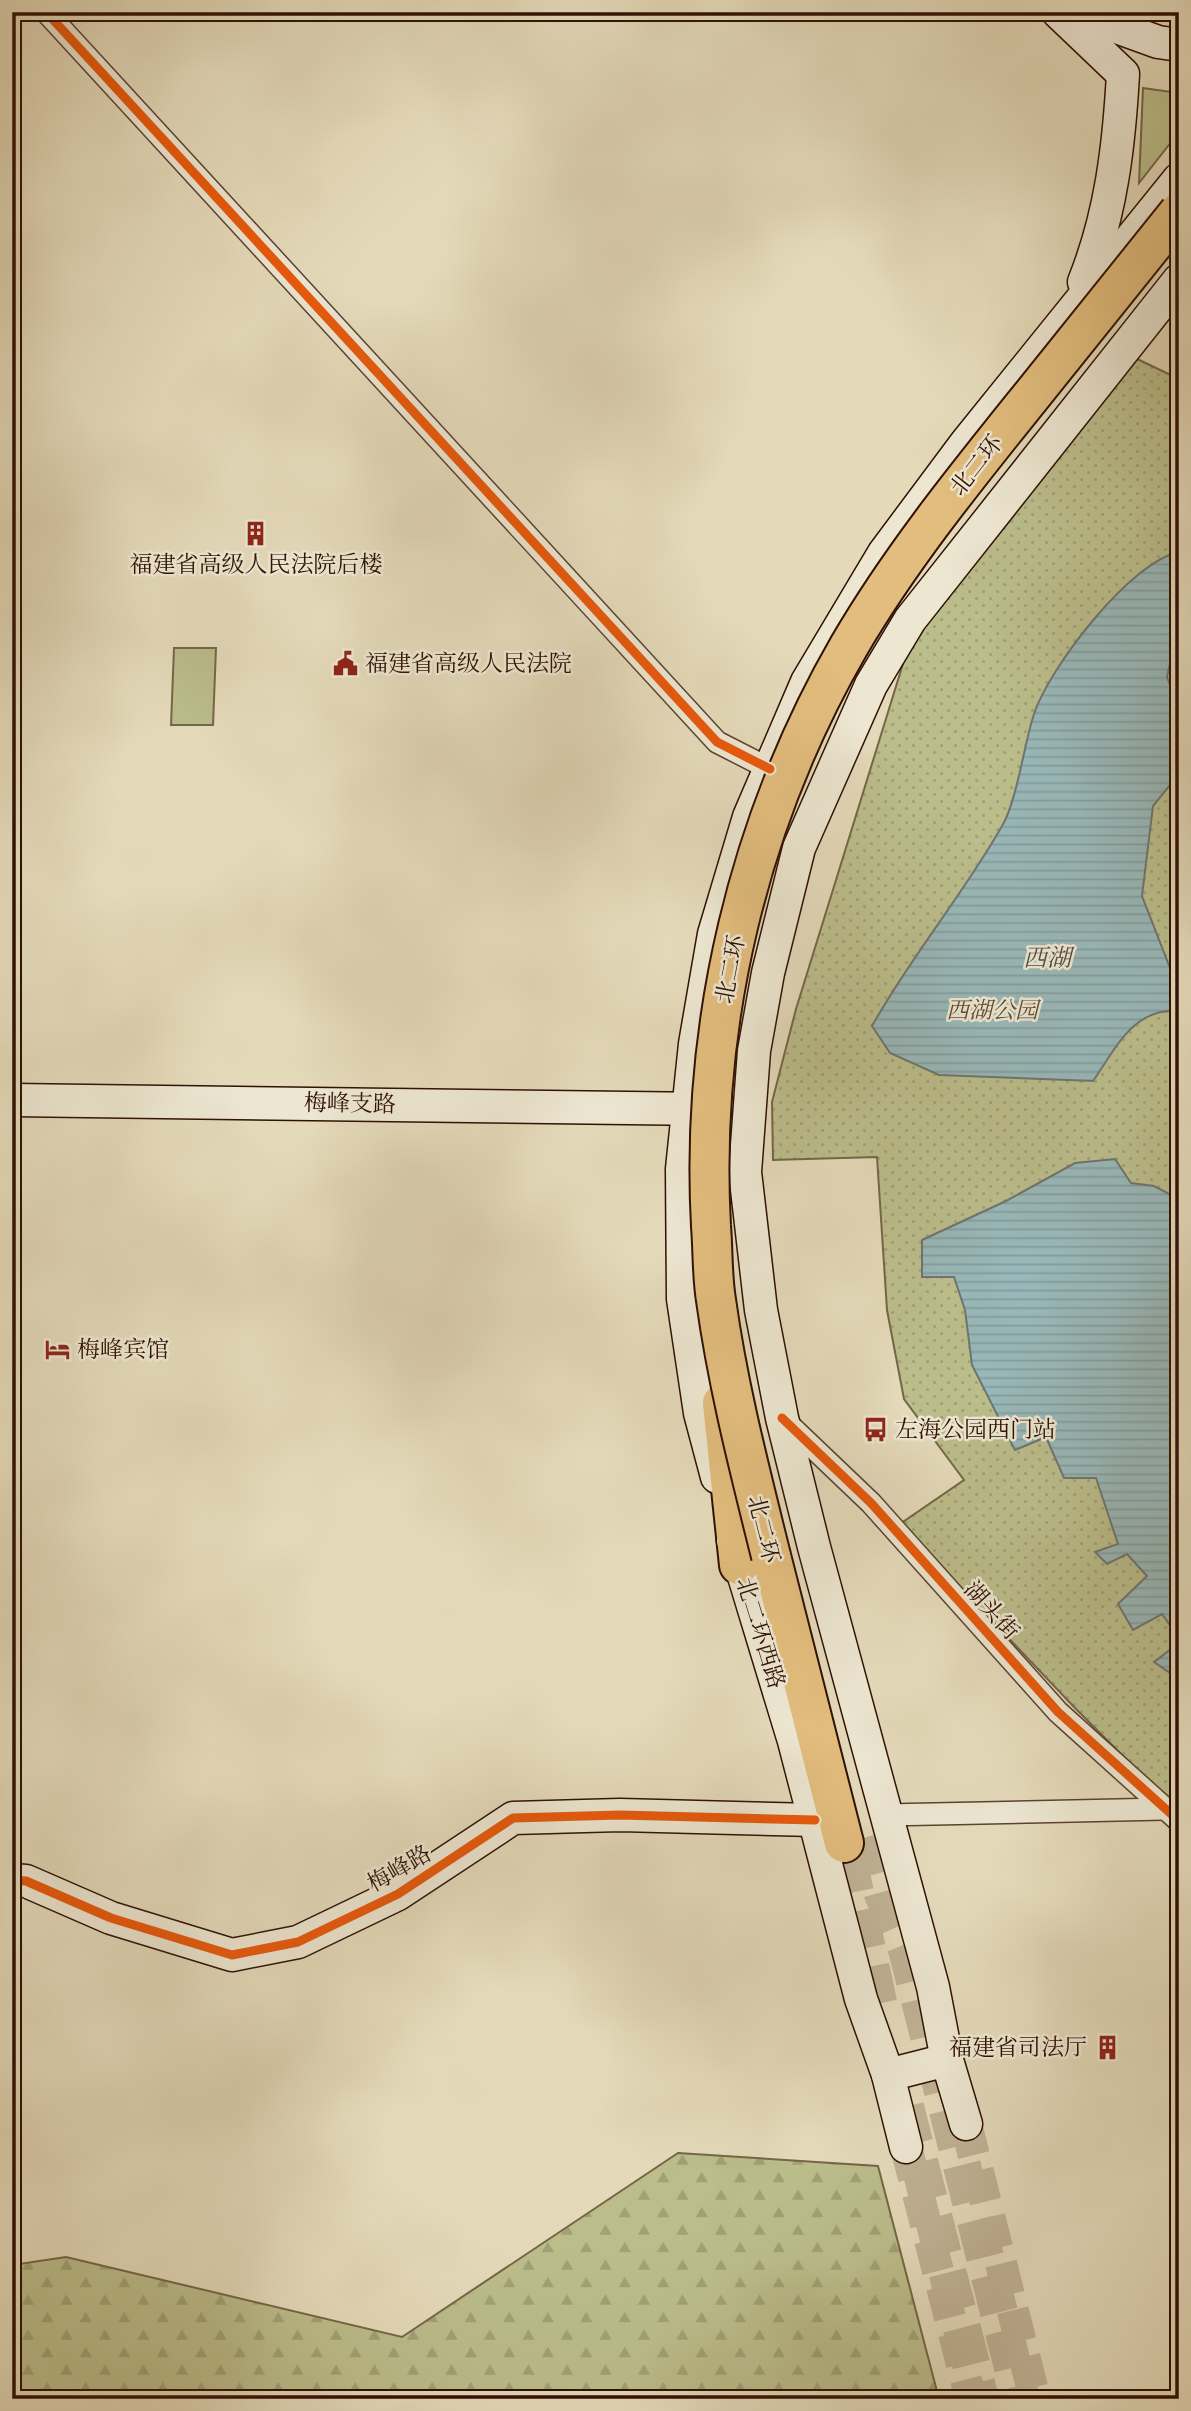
<svg xmlns="http://www.w3.org/2000/svg" width="1191" height="2411" font-family="'Libre Bodoni','Noto Serif SC',serif">
	<style>
		.green { fill: #bbbd8b; stroke: #756647; stroke-width: 2 }
		.forest { fill: url(#forest-firs); stroke: #756647; stroke-width: 2 }
		.park { fill: url(#park-dots); stroke: #756647; stroke-width: 2 }
		.water { fill: url(#water-rules); stroke: #6e7570; stroke-width: 2 }
		.lines { fill: none; stroke-linecap: round; stroke-linejoin: round }
		.secondary-tunnel { stroke: #c0b295; stroke-width: 32; stroke-dasharray: 32 16; stroke-linecap: butt }
		.highway-tunnel { stroke: #c0b295; stroke-width: 38; stroke-dasharray: 38 19; stroke-linecap: butt }
		.street-casing { stroke: #5c4231; stroke-width: 24 }
		.secondary-casing { stroke: #2f1003; stroke-width: 35 }
		.highway-casing { stroke: #2f1003; stroke-width: 42 }
		.street { stroke: #ede7d2; stroke-width: 21 }
		.secondary { stroke: #ede7d2; stroke-width: 32 }
		.highway { stroke: #e2bd7d; stroke-width: 38 }
		.highway-bridge-casing { stroke: #2f1003; stroke-width: 42; stroke-linecap: butt }
		.highway-bridge { stroke: #e2bd7d; stroke-width: 38 }
		.cycleway-casing { stroke: #ede7d2; stroke-width: 13 }
		.cycleway { stroke: #e8590c; stroke-width: 9 }
		.labels { text-anchor: middle; stroke-width: 5; stroke-linejoin: round; paint-order: stroke }
		.street-label { font-size: 23px; fill: #2f1003; stroke: #ede7d2 }
		.poi-label { font-size: 23px; fill: #2f1003; stroke: #ede7d2; text-anchor: start }
		.park-label { font-size: 23px; font-style: italic; fill: #604d33; stroke: #ede7d2 }
		.water-label { font-size: 24px; font-style: italic; fill: #544b43; stroke: #ede7d2 }
	</style>
	<defs>
		<pattern id="forest-firs" width="22" height="20" patternUnits="userSpaceOnUse" patternTransform="scale(1.75)"><rect width="22" height="20" fill="#bbbd8b"/><path d="M5 1l3.5 6h-7zM16 11l3.5 6h-7z" fill="#a1a176"/></pattern>
		<pattern id="park-dots" width="8" height="8" patternUnits="userSpaceOnUse" patternTransform="scale(1.75)"><rect width="8" height="8" fill="#bbbd8b"/><path d="M2 2h.1M6 6h.1" fill="none" stroke="#a1a176" stroke-width="1.8" stroke-linecap="round"/></pattern>
		<pattern id="water-rules" width="6" height="5" patternUnits="userSpaceOnUse" patternTransform="scale(1.75)"><rect width="6" height="5" fill="#98b8b9"/><path d="M0 2.5h6" fill="none" stroke="#839d9d"/></pattern>
	</defs>
	<rect width="100%" height="100%" fill="#e4daba"/>
	<filter id="stains"><feTurbulence type="fractalNoise" baseFrequency=".00286" numOctaves="4"/><feColorMatrix values="0 0 0 0 .2 0 0 0 0 .09 0 0 0 0 .02 0 0 0 .5 -.17"/></filter>
	<radialGradient id="worn" r=".72"><stop offset=".6" stop-color="#630" stop-opacity="0"/><stop offset="1" stop-color="#630" stop-opacity=".3"/></radialGradient>
	<g class="green">
		<path d="M1143,88L1179,93V132L1139,183Z"/>
		<path d="M174,648H216L213,725H171Z"/>
	</g>
	<path class="forest" d="M678,2153L878,2166L939,2399H12V2265L66,2257L402,2337Z"/>
	<path class="park" d="M1133,357L1179,379V1812L1075,1708L900,1524L964,1480L904,1399L887,1310L877,1157L773,1160L772,1102L796,1009L911,638Z"/>
	<g class="water">
		<path d="M1179,552V625L1167,677L1179,709V774L1153,806L1142,896L1170,968L1171,987L1179,994V1011C1134,1007 1116,1048 1093,1081L939,1075L890,1053L872,1026C911,956 963,895 1002,826C1017,801 1024,744 1034,714C1049,668 1130,562 1179,552Z"/>
		<path d="M1115,1159L1131,1183L1154,1186L1179,1199V1638L1162,1614L1133,1630L1118,1604L1147,1576L1127,1554L1107,1564L1095,1552L1118,1544L1096,1478H1064L1046,1437L1015,1450L972,1365L965,1310L954,1277H922V1240L1006,1201L1075,1163Z"/>
		<path d="M1179,1643V1679L1154,1662Z"/>
	</g>
	<g class="lines">
		<g class="secondary-tunnel">
			<path d="M966,2124L1035,2399"/>
			<path d="M906,2147L971,2399"/>
		</g>
		<g class="highway-tunnel">
			<path d="M867,1837L883,1894L907,1949L1021,2399"/>
			<path d="M847,1855L880,2012"/>
			<path d="M905,2107L980,2399"/>
		</g>
		<defs>
			<g id="street">
				<path d="M46,12L717,742L770,769"/>
				<path d="M784,1420L871,1503L1058,1712L1179,1821"/>
				<path d="M885,1815L1164,1809"/>
			</g>
			<g id="secondary">
				<path d="M1058,12L1123,74C1119,146 1111,215 1084,282"/>
				<path d="M1075,12L1158,42L1179,45"/>
				<path d="M12,1100L708,1109"/>
				<path d="M717,1477L700,1413L683,1299L682,1169L695,1044L714,934L749,817L807,682L884,553L966,443L1179,179"/>
				<path d="M733,1540L794,1741L861,1999L888,2075L906,2147"/>
				<path d="M12,1880L26,1881L111,1918L232,1955L298,1942L398,1894L513,1818L620,1815L815,1820"/>
				<path d="M888,2075L947,2060"/>
				<path d="M966,2124L947,2060L933,1987L814,1547L782,1418L761,1310L745,1172L754,1051L768,973L799,848L871,685L910,620L1179,280"/>
			</g>
			<g id="highway">
				<path d="M722,1403L739,1565"/>
				<path d="M771,1556L844,1843"/>
			</g>
		</defs>
		<use href="#street" class="street-casing"/>
		<use href="#secondary" class="secondary-casing"/>
		<use href="#highway" class="highway-casing"/>
		<use href="#street" class="street"/>
		<use href="#secondary" class="secondary"/>
		<use href="#highway" class="highway"/>
		<defs>
			<path id="highway-bridge" d="M771,1556C750,1471 728,1387 716,1300C712,1276 713,1251 711,1226C700,1025 748,821 849,646C898,562 959,486 1020,410C1073,344 1126,278 1179,212"/>
		</defs>
		<use href="#highway-bridge" class="highway-bridge-casing"/>
		<use href="#highway-bridge" class="highway-bridge"/>
		<defs>
			<g id="cycleway">
				<path d="M46,12L717,742L770,769"/>
				<path d="M782,1418L871,1503L1058,1712L1179,1821"/>
				<path d="M12,1880L26,1881L111,1918L232,1955L298,1942L398,1894L513,1818L620,1815L815,1820"/>
			</g>
		</defs>
		<use href="#cycleway" class="cycleway-casing"/>
		<use href="#cycleway" class="cycleway"/>
	</g>
	<defs>
		<symbol id="building-bare" viewBox="-9 -9 18 18"><path d="M-4-6H4V6H1V3H-1V6H-4ZM-2.5-4.3h1.7v1.8h-1.7ZM.8-4.3h1.7v1.8H.8ZM-2.5-1h1.7V.8h-1.7ZM.8-1h1.7V.8H.8Z" fill="#8f2418" stroke="#ede7d2" stroke-width="2.5" paint-order="stroke"/></symbol>
		<symbol id="civic-bare" viewBox="-9 -9 18 18"><path d="M-.6-6.5H3V-4.5H.6V-3L4-1V1h2V6H-6V1h2V-1L-.6-3ZM-1.2 2.5V6h2.4V2.5Z" fill="#8f2418" stroke="#ede7d2" stroke-width="2.5" paint-order="stroke"/></symbol>
		<symbol id="hotel-bare" viewBox="-9 -9 18 18"><path d="M-6-4.5h1.5V1H6V5H4.5V3h-9V5H-6ZM-4 0a1.8 1.8 0 1 1 3.6 0ZM.5 0V-2.5h3Q6-2.5 6 0Z" fill="#8f2418" stroke="#ede7d2" stroke-width="2.5" paint-order="stroke"/></symbol>
		<symbol id="bus-bare" viewBox="-9 -9 18 18"><path d="M-5-6H5V4H4V6H2V4H-2V6H-4V4H-5ZM-3.5-4V0h7V-4ZM-3.5 1.2v1.5H-2V1.2ZM2 1.2v1.5H3.5V1.2Z" fill="#8f2418" stroke="#ede7d2" stroke-width="2.5" paint-order="stroke"/></symbol>
	</defs>
	<g fill-rule="evenodd">
		<use href="#building-bare" x="238" y="516" width="35" height="35"/>
		<use href="#civic-bare" x="328" y="646" width="35" height="35"/>
		<use href="#hotel-bare" x="40" y="1332" width="35" height="35"/>
		<use href="#bus-bare" x="858" y="1412" width="35" height="35"/>
		<use href="#building-bare" x="1090" y="2030" width="35" height="35"/>
	</g>
	<g class="labels">
		<g class="street-label">
			<text transform="translate(976 465) rotate(-52)" y="8">北二环</text>
			<text transform="translate(730 969) rotate(-79)" y="8">北二环</text>
			<text transform="translate(350 1103) rotate(1)" y="8">梅峰支路</text>
			<text transform="translate(764 1529) rotate(76)" y="8">北二环</text>
			<text transform="translate(992 1610) rotate(48)" y="8">湖头街</text>
			<text transform="translate(761 1633) rotate(73)" y="8">北二环西路</text>
			<text transform="translate(399 1868) rotate(-30)" y="8">梅峰路</text>
		</g>
		<g class="poi-label">
			<text x="256" y="572" text-anchor="middle">福建省高级人民法院后楼</text>
			<text x="365" y="671">福建省高级人民法院</text>
			<text x="77" y="1357">梅峰宾馆</text>
			<text x="895" y="1437">左海公园西门站</text>
			<text x="1087" y="2055" text-anchor="end">福建省司法厅</text>
		</g>
		<g class="park-label">
			<text x="992" y="1018">西湖公园</text>
		</g>
		<g class="water-label">
			<text x="1047" y="966">西湖</text>
		</g>
	</g>
	<rect width="1191" height="2411" fill="none" stroke="#e4daba" stroke-width="42"/>
	<rect x="14" y="14" width="1163" height="2383" fill="none" stroke="#2f1003" stroke-width="3.5"/>
	<rect x="21" y="21" width="1149" height="2369" fill="none" stroke="#2f1003" stroke-width="2"/>
	<rect width="100%" height="100%" filter="url(#stains)"/>
	<rect width="100%" height="100%" fill="url(#worn)"/>
</svg>
